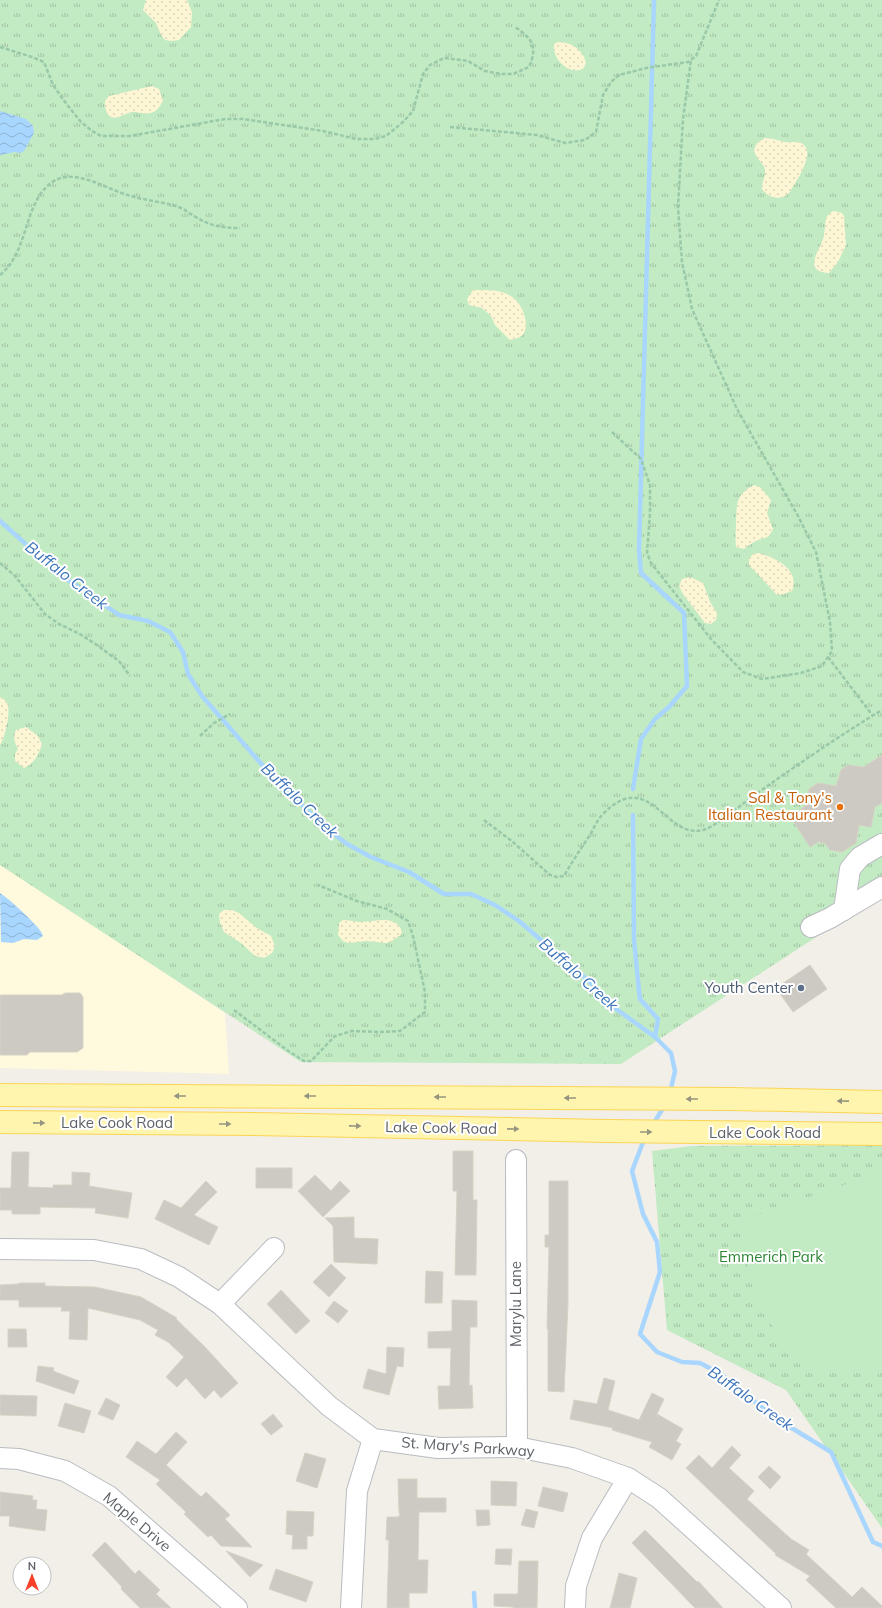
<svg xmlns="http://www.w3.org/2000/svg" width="882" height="1608" font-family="Mulish,sans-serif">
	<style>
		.commercial { fill: #fff9de }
		.grass { fill: url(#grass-tufts) }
		.sand { fill: url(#sand-dots) }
		.pitch { fill: #c2eac3 }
		.water { fill: url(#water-waves) }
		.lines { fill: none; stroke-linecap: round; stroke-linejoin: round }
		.stream { stroke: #a9d6ff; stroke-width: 4.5 }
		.building { fill: #cccac3; stroke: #d7d2c4 }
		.minor-casing { stroke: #b9bcc1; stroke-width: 22 }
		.major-casing { stroke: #fdd554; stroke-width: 24 }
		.path { stroke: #99c9a9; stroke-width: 2.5; stroke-dasharray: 4 2; stroke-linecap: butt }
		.minor { stroke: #fff; stroke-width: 20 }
		.major { stroke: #fff5ae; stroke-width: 22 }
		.oneway { fill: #969580 }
		.food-dot { fill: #e8710a; stroke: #fff; stroke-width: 1.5 }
		.service-dot { fill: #5c6f8a; stroke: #fff; stroke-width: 1.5 }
		.labels { text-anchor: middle; stroke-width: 4; stroke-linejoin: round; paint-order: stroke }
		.food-label { font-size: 15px; fill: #c56008; stroke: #fff; text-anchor: end }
		.service-label { font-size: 15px; fill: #4e5e75; stroke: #fff; text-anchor: end }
		.street-label { font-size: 15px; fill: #5e6268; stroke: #fff }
		.park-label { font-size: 15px; fill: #2e8636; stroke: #fff }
		.water-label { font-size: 16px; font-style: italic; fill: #3b74bb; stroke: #fff }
	</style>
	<defs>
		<pattern id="grass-tufts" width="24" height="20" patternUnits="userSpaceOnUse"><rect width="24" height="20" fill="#c2eac3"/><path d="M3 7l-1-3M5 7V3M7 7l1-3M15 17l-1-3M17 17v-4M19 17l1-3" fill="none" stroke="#a1c1a2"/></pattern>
		<pattern id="sand-dots" width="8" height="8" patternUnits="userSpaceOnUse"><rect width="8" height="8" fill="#fdf6d5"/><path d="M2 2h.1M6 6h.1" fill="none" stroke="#dbd5ba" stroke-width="1.8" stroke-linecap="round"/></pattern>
		<pattern id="water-waves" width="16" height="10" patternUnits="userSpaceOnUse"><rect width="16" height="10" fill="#a9d6ff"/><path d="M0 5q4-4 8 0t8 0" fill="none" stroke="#8db1d2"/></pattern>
	</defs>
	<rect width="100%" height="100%" fill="#f1efe7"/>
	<path class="commercial" d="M0,864L225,1013L229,1074L0,1068Z"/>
	<g class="grass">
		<path d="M0,0H882V887L844,919L621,1064L301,1062L0,865Z"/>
		<path d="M882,1145V1528L786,1390L667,1330L652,1151L692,1146Z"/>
	</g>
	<g class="sand">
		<path d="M146,0H187L192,12L191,27L179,40L171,41L165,40L161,35L156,23L143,10Z"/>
		<path d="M558,42C572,42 583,50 586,63L583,69C568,75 552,59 554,44Z"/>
		<path d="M152,86L159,89L163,100C159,110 153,115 142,113C138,113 136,111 132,112C123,113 110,127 105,107C104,102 106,99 109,96Z"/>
		<path d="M765,138C773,138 779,141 786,142C792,143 799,140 804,145C815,155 795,183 790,192C781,202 769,198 762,189C761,183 766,177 765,170C764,163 756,159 754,150L757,143Z"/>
		<path d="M834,211L842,213L844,216L846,245L838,262L829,273C800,271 822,249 824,235C826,226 823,215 834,211Z"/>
		<path d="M473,290C485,290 498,289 509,295C521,301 530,321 524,333C521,338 515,339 510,340L495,325L491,316L482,308L469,305L467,299Z"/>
		<path d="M754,485L760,487L771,500L767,513L773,529C768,539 767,537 758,540C753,542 748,546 744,549L736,547C735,539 736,531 736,522C737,504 735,495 754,485Z"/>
		<path d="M759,553C777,558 800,570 792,591L784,594L777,595L749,565V559L753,554Z"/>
		<path d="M690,577L703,583L710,602L717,613L716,620L711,624L705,623L683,594L679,586L682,579Z"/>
		<path d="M0,697C4,699 7,701 8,706C10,715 5,738 0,745Z"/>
		<path d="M26,727L38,736L42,744C39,754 34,764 24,768L15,761V754L18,749C14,742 13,737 16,730Z"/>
		<path d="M224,910H232L239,913L257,928L271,936L275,946L272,953L264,958L255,956L241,943L224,932L220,923L219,914Z"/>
		<path d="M343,920C349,920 355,922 362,922C376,922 394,914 402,931L401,935L390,942L386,943L367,941L348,943L343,941L338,935L339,923Z"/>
	</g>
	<path class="pitch" d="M882,1172V1367L869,1370L825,1369L805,1362L777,1333L757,1300L741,1244L739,1221Z"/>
	<g class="water">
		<path d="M0,111L26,119L33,126L34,133L24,151L20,153L15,152L0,155Z"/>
		<path d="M0,893C8,898 43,929 43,936L37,940L24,939L13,943L1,942Z"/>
	</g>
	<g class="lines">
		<g class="stream">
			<path d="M0,521L58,573L119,615L148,621L170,632L183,652L188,674L202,696L271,775L326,828L347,844L371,857L409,872L444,894H471L495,905L519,921L592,984L612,1006L655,1037L671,1053L675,1071L670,1093"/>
			<path d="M633,789L641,739L655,719L669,707L687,686L684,613L641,573L639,550L654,0"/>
			<path d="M633,815L634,940L639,991L640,999L658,1019L655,1037"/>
			<path d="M652,1126L665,1105"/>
			<path d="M645,1137L632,1171L643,1214L657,1242L660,1272L640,1334L657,1352L682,1362L700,1363L721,1374L772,1416L831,1452L873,1542L882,1546"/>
			<path d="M474,1593L475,1608"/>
		</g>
	</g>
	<g class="building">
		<path d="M882,755V803L875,807L871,827L859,825L856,843L842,852L830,850L824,842L821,844L820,841L810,847L791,818L800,813L799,811L805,806L809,789L818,783L836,786L841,770L848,765L864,767Z"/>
		<path d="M810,965L827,989L793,1012L776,988Z"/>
		<path d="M65,993H80L83,997V1048L77,1052H30L27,1055H0V995H62Z"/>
		<path d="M453,1151H473V1200H477L476,1275H455L457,1191H453Z"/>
		<path d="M12,1152H29L28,1187L53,1188V1185H72V1172L90,1173L89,1186L132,1193L128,1218L95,1213L96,1208L40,1207V1214H12V1210H0V1188H11Z"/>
		<rect x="256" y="1168" width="36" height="20"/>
		<path d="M315,1175L331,1191L340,1181L350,1191L323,1217L298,1191Z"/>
		<path d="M206,1181L217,1192L194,1215L218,1227L209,1245L155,1219L164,1200L181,1208Z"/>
		<path d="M549,1181H568V1304L564,1392L548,1391V1329H547L549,1247H545V1235H549Z"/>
		<path d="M354,1217V1238L378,1239L377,1264L334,1262L333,1226L325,1218Z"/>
		<path d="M331,1264L346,1278L329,1297L313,1282Z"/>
		<path d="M426,1271L443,1272L442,1303H425Z"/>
		<path d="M19,1283H45V1286L95,1287L141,1297L177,1318L176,1319L204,1346L238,1383L221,1398L214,1390L205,1399L186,1378L177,1387L166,1377L184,1357L168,1342L155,1335L158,1330L140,1320L88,1308L87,1340L69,1339L70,1311H61L62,1307H19V1300H0V1285L19,1284Z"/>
		<path d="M281,1290L310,1321L296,1334L267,1304Z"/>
		<path d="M452,1300L477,1301V1327H470L469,1386L472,1385L473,1408L439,1409L438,1386H450L451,1348H428V1332L452,1331Z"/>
		<path d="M334,1301L348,1311L338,1323L325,1313Z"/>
		<path d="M8,1329H26L27,1347H8Z"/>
		<path d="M387,1347L404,1348L403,1367L397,1366L389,1395L363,1388L368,1369L386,1374Z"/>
		<path d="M38,1366L54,1368L53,1371L79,1381L74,1394L36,1381Z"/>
		<path d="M604,1378L615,1381L608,1410L639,1420L652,1393L664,1399L657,1414L683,1429L676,1441L681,1444L672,1460L649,1447L652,1442L612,1430L613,1428L570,1419L574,1400L597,1404Z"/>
		<path d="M0,1395L37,1396L36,1416L0,1415Z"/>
		<path d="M106,1398L120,1405L113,1420L98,1414Z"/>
		<path d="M65,1403L91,1411L84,1433L58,1426Z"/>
		<path d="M273,1414L283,1426L271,1435L261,1424Z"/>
		<path d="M176,1432L187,1442L166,1465L201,1497L206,1492L230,1515L225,1519L252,1547L221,1546L211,1535L208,1537L184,1514L186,1512L156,1484L160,1480L126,1457L137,1441L156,1454Z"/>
		<path d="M732,1446L741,1455L729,1468L754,1491L747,1499L791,1539L809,1550L806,1554L852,1597L862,1587L882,1606V1608H836L806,1580L810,1576L775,1555L776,1554L686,1468L699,1455L712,1468Z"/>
		<path d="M305,1453L326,1459L317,1488L296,1481Z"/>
		<path d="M769,1466L781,1477L770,1489L758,1477Z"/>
		<path d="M398,1479H417V1498H446V1512H419L418,1560H428L427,1593H409V1608H387L389,1540H386L387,1517H399V1515H401L399,1513Z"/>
		<path d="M491,1481L517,1482L516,1506L491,1505Z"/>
		<path d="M543,1487L568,1493L563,1512L538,1506Z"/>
		<path d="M0,1492L33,1496L32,1500H37L36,1509L47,1510L45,1531L9,1526L10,1516H0Z"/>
		<path d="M526,1509L538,1512L534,1528L521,1525Z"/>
		<path d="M476,1510H489L490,1525L477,1526Z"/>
		<path d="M287,1511L314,1512L313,1536H307V1549H292L293,1535L286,1534Z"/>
		<path d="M645,1530L697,1582L698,1581L723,1608H695L632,1543Z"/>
		<path d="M105,1542L135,1574L139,1570L160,1590L156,1594L171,1608H140L121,1589L122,1587L92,1555Z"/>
		<path d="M496,1549H512L511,1565L495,1564Z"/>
		<path d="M226,1551L263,1565L250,1577Z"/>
		<path d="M519,1561H538L537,1608H513V1607L494,1606V1594H518Z"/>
		<path d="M276,1569L313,1582L306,1602L269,1589Z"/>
		<path d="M619,1573L637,1578L630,1608H610Z"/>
	</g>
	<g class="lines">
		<defs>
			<g id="minor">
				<path d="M844,910L850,869L860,857L882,844"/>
				<path d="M811,927L830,918L882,887"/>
				<path d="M516,1160L517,1447"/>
				<path d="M0,1249L94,1250L141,1259L179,1277L220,1304L329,1406L373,1439L438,1448L517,1447L572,1458L628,1478L659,1498L781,1608"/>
				<path d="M220,1304L274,1248"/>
				<path d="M0,1458L19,1459L65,1471L109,1496L237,1608"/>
				<path d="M351,1608L357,1491L373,1439"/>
				<path d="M575,1608L576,1586L592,1538L628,1478"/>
			</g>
			<g id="major">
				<path d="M0,1095L731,1099L882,1102"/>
				<path d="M0,1122L254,1124L607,1131L882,1134"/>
			</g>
		</defs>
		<use href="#minor" class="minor-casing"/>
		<use href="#major" class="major-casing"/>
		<g class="path">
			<path d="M0,47L32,57L44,62L53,85L65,102L81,122L92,131L101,136H130L225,119H243L323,131L356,139H375L386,136L403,122L413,111L423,74L430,65L444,58L468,61L485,71L501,74H513L529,67C538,47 532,38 515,27"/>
			<path d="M450,127L537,135L565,143L585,140L596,132L603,95L611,82L619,75L646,68L688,62L696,56L719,0"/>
			<path d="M0,275C29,252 23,204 51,183C57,178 66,176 74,177C94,179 112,191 131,196C147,201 166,202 181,208C186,210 190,214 194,216C211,226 221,228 240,228"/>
			<path d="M612,432L641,459L650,485V513L647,553L651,563L711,639L743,672L762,679L801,673L822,666L832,651L830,622L816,552L798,516L737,409L692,309L682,262L678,207L683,119L691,60"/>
			<path d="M0,563L15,576L45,614L59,624L78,633L94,643L119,661L130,676"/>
			<path d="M828,657L873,716"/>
			<path d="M200,736L214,723L230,714"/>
			<path d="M484,820L513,842L550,875L557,877L564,876C572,862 581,848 590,835C594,828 597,820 603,814C650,766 665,840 703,830C717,826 743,803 756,794C797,765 839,736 882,710"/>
			<path d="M234,1010L287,1050L304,1061H311L335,1036L352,1031L381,1032L400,1031L425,1012V992L413,936L408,921L387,909L357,901L318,885"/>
		</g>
		<use href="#minor" class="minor"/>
		<use href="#major" class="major"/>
	</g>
	<defs><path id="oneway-solid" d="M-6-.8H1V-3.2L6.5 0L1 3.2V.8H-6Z"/></defs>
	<g class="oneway">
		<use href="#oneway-solid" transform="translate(180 1096) rotate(-180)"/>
		<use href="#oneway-solid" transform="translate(310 1096) rotate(-180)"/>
		<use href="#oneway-solid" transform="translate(440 1097) rotate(-180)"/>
		<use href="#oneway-solid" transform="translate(570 1098) rotate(-180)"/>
		<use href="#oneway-solid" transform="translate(692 1099) rotate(-180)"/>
		<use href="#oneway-solid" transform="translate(843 1101) rotate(-179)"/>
		<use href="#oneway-solid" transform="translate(39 1123) rotate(1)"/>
		<use href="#oneway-solid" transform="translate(225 1124)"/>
		<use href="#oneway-solid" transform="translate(355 1126) rotate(1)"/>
		<use href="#oneway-solid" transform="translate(513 1129) rotate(1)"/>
		<use href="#oneway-solid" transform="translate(646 1132)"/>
	</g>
	<circle class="food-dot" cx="840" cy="807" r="4"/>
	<circle class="service-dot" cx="801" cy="988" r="4"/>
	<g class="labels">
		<g class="food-label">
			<text x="832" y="803">Sal &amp; Tony's<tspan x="832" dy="17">Italian Restaurant</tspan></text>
		</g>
		<g class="service-label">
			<text x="793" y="993">Youth Center</text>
		</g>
		<g class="street-label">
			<text x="117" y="1128">Lake Cook Road</text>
			<text transform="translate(441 1128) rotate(1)" y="5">Lake Cook Road</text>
			<text x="765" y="1138">Lake Cook Road</text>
			<text transform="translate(516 1304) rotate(-90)" y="5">Marylu Lane</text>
			<text transform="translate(468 1447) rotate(4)" y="5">St. Mary's Parkway</text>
			<text transform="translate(137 1522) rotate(40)" y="5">Maple Drive</text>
		</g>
		<g class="park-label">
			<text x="771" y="1262">Emmerich Park</text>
		</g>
		<g class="water-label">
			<text transform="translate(67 575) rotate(38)" y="6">Buffalo Creek</text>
			<text transform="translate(300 800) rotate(44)" y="6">Buffalo Creek</text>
			<text transform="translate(579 974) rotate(42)" y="6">Buffalo Creek</text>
			<text transform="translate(751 1398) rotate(35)" y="6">Buffalo Creek</text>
		</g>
	</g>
	<g transform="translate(32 1576)"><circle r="19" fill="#ffffff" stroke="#bfc0c3"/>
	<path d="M0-3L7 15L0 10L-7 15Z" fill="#f74027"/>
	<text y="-6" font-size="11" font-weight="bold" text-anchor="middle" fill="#5e6268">N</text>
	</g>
</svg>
